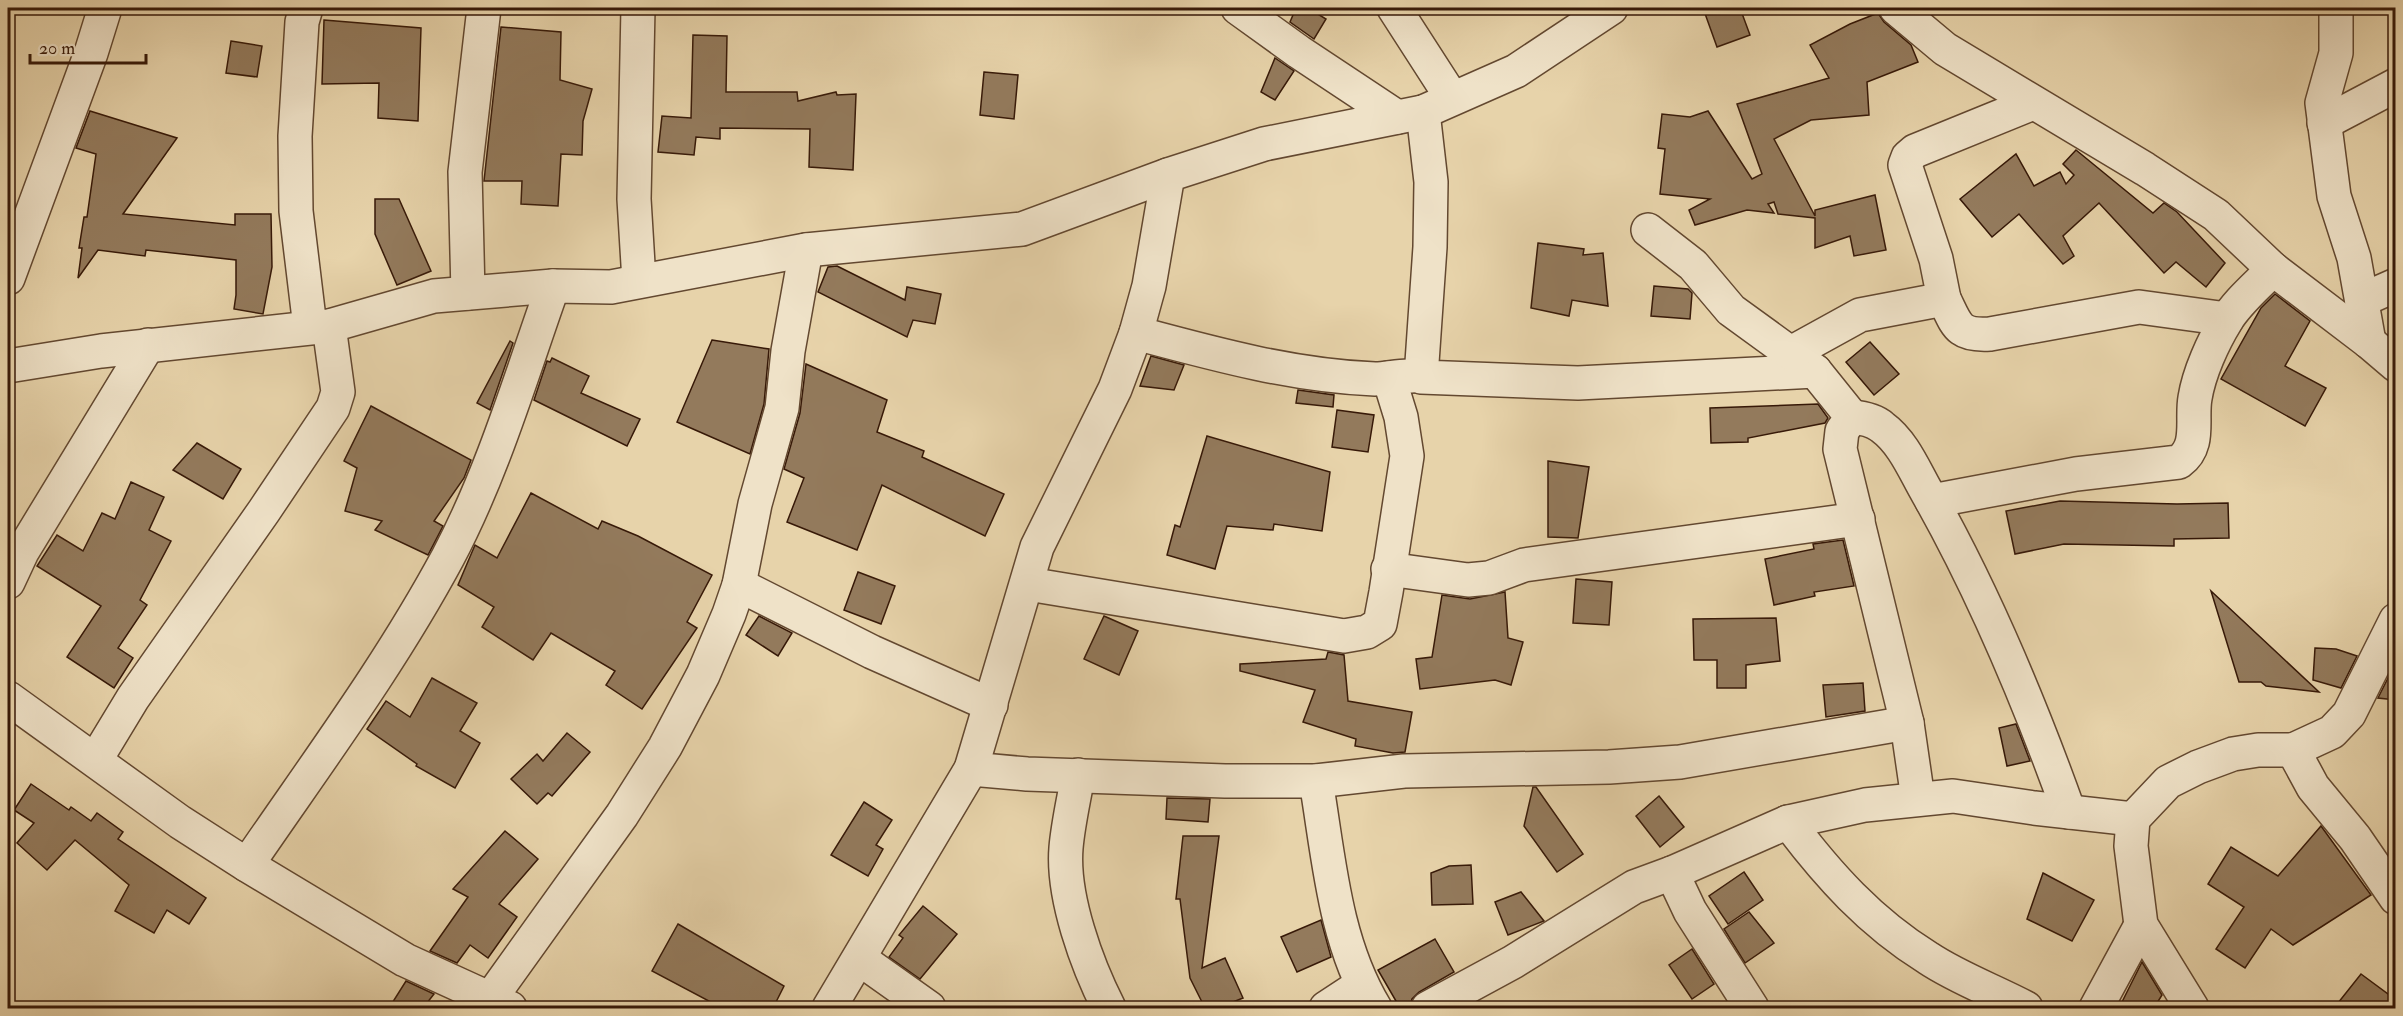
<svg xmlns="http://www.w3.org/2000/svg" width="2403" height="1016" font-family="'IM FELL Double Pica',serif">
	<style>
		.building { fill: #937a5c; stroke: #371908; stroke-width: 1.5 }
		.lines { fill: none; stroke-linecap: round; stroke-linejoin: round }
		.minor-casing { stroke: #634830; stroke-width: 36 }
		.minor { stroke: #efe2c8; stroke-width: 33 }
	</style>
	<rect width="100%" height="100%" fill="#e7d3aa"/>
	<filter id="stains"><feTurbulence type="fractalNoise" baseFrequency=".00333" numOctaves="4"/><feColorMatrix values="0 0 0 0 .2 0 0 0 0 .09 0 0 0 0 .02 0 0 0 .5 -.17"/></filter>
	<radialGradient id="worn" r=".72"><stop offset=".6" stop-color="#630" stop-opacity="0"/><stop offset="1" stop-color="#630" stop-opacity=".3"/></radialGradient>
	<g class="building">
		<path d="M1296,8H1308L1326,19L1314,39L1290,22Z"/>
		<path d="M1703,8H1740L1750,35L1717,47Z"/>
		<path d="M1878,13L1884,22L1911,45L1918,62L1867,82L1869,115L1811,120L1774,139L1815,216V210L1875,195L1886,250L1854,256L1850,236L1815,248V218L1778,214L1774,202L1768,204L1774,213L1747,210L1695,225L1689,210L1710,199L1660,194L1665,149L1658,148L1662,114L1690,117L1708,111L1752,179L1762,174L1737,104L1829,78L1810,45L1850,24Z"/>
		<path d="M324,20L421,28L418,121L378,118L379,83L322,84Z"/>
		<path d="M501,27L561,32L560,80L592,89L583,121L582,155L561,154L558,206L521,204L522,181H484Z"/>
		<path d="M693,35L727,36L726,92H797L798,101L836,92L837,95L856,94L853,170L809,167L810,129L720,128V139L696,137L694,155L658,152L662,116L691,118Z"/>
		<path d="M231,41L262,46L257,77L226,73Z"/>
		<path d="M1275,58L1294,71L1275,100L1261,92Z"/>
		<path d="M984,72L1018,75L1014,119L980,115Z"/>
		<path d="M90,111L177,138L123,214L235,225V214H271L272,267L263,314L234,309L236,295V260L146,250L145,256L98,250L78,278L82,248H79L84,217H87L96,154L76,148Z"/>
		<path d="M2076,150L2153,213L2164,203L2177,212L2225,263L2206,287L2176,262L2164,273L2099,203L2063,236L2074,256L2063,264L2019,214L1992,237L1960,199L2016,154L2034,186L2060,172L2066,184L2074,175L2063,164Z"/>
		<path d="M375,199H399L431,271L397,285L375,234Z"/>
		<path d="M1538,243L1584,249L1583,255L1603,253L1608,306L1572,300L1569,316L1531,308Z"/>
		<path d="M837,266L905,300L907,287L941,294L935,324L913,320L907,337L818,292L828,267Z"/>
		<path d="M1654,286L1688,289L1692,293L1690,319L1651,316Z"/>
		<path d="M2275,294L2310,321L2285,366L2326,388L2305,426L2221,379L2261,308Z"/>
		<path d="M712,340L769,349L764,404L750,454L677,422Z"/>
		<path d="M510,341L513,343L490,410L477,403Z"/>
		<path d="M1870,342L1899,374L1874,395L1846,362Z"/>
		<path d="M1151,356L1184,365L1174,390L1140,386Z"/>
		<path d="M552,358L589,376L581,393L640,419L627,446L534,400L547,361L550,362Z"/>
		<path d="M806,364L887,400L877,432L924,451L922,457L1004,494L985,536L882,485L857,550L787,522L804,478L784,469L800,413Z"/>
		<path d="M1298,390L1334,395L1333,407L1296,403Z"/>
		<path d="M1818,404L1828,418L1825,423L1748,438V442L1711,443L1710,408Z"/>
		<path d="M371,406L471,460L464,478L434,521L443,526L428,555L375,530L382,521L345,511L357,468L344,461Z"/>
		<path d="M1337,410L1374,415L1368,452L1332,447Z"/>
		<path d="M1207,436L1330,472L1322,531L1274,524L1273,530L1227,526L1215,569L1167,555L1175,525L1180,527Z"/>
		<path d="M197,443L241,469L223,499L173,470Z"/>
		<path d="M1548,461L1589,467L1578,538L1548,537Z"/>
		<path d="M131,482L164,497L149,530L171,541L140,600L147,605L118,648L133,658L114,688L67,657L101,606L37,566L57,535L83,551L102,513L115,519Z"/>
		<path d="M531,493L598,529L602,521L638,536L712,575L687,622L697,628L642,709L606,685L615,671L551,633L533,660L482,627L494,607L458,585L475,545L497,558Z"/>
		<path d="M2060,501L2177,504L2228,503L2229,538L2174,539V546L2064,544L2015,554L2006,511Z"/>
		<path d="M1843,540L1854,586L1814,592L1815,596L1774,605L1765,559L1814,549L1813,544Z"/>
		<path d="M858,572L895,586L881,624L844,610Z"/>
		<path d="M1576,579L1612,582L1609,625L1573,623Z"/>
		<path d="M2211,591L2319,692L2266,686L2261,682H2239Z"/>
		<path d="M1505,592L1508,638L1523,642L1511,685L1495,680L1420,689L1416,659L1432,657L1442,595L1470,599Z"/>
		<path d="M759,616L792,633L778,656L746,635Z"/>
		<path d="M1104,616L1138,631L1119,675L1084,659Z"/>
		<path d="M1776,618L1780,661L1746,665V688H1717V660H1694L1693,619Z"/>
		<path d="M2315,648L2336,649L2357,656L2341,688L2313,680Z"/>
		<path d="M1328,652L1344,655L1348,701L1412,712L1405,752L1393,753L1355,746L1356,739L1303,722L1315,690L1240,671V664L1326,659Z"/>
		<path d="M2394,666L2396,700L2378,698Z"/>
		<path d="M432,678L477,703L460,731L480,743L455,788L416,766L417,764L367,729L386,701L410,717Z"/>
		<path d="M1863,683L1865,711L1826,717L1823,685Z"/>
		<path d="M2016,724L2030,761L2007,766L1999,728Z"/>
		<path d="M567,733L590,752L552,796L548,793L537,804L511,779L537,754L543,761Z"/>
		<path d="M31,784L69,810L71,807L91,821L97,813L123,832L118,839L206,898L189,924L167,910L154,933L115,911L129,885L75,840L47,870L17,843L34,823L14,810Z"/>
		<path d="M1533,787H1536L1583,854L1557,872L1524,826Z"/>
		<path d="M1659,796L1684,827L1660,847L1636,816Z"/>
		<path d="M1167,798L1210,799L1208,822L1166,819Z"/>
		<path d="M864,802L892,820L876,845L883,849L868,876L831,855Z"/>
		<path d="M2321,826L2371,895L2293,945L2271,929L2245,968L2216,949L2244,907L2208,884L2231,847L2278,876Z"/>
		<path d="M505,831L538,859L499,904L517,917L488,958L470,945L457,963L430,951L468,897L453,889Z"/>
		<path d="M1183,836H1219L1202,968L1225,958L1243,998L1218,1008H1205L1190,978L1180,899H1176Z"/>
		<path d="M1471,865L1473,904L1432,905L1431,873L1449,866Z"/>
		<path d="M1744,872L1763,900L1728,924L1709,896Z"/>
		<path d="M2043,873L2094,900L2072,941L2027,919Z"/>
		<path d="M1521,892L1544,921L1508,935L1495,902Z"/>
		<path d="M923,906L957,934L920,979L889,957L903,938L899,935Z"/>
		<path d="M1749,912L1774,943L1745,963L1724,929Z"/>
		<path d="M1321,920L1331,957L1297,972L1281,937Z"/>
		<path d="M678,924L784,986L773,1008H722L652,971Z"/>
		<path d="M1435,939L1454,972L1419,992L1412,999L1409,1008H1400L1378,970Z"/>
		<path d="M1692,949L1714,984L1692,999L1669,965Z"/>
		<path d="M2142,962L2162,995L2154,1008H2119Z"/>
		<path d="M2361,974L2396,1000V1008H2334Z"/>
		<path d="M406,981L434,994L423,1008H389Z"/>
	</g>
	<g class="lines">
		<defs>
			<g id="minor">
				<path d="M306,8L302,22L295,136L296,211L310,327"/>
				<path d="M638,8L634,199L639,281"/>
				<path d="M1238,8L1299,52L1397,117"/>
				<path d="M1394,8L1452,98"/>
				<path d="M1896,8L1945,49L2145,169L2216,215L2273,269L2369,342L2396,365"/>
				<path d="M2336,8V53L2322,103L2334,196L2354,258L2369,342"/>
				<path d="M1423,112L1431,182L1430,247L1421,377L1578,383L1815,371"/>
				<path d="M2324,123L2396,85"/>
				<path d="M1648,230L1693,265L1731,310L1815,371L1852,417L1842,431L1840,449L1907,723L1918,799"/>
				<path d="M8,278L91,53L105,8"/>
				<path d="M468,293L465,172L484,8"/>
				<path d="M1944,299C1957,325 1957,336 1990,334L2139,307L2227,319"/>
				<path d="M2362,300L2396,285"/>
				<path d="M1136,333C1214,354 1294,376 1375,379C1387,379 1399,375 1412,376"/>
				<path d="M1791,353L1860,315L1944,299L1936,259L1905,165L1908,157L1915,151L2033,103"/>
				<path d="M8,366L101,351L329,326L434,296L553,286L611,287L806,250L1022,229L1168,175"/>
				<path d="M1852,417C1863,418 1874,420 1882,427C1904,443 1915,472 1928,494C1985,595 2030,703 2069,812"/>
				<path d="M1932,501L2076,474L2179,462C2201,446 2191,420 2195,398C2199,373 2213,342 2226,321C2237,302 2258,285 2273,269"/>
				<path d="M1388,569L1468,580L1489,578L1524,565L1858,519"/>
				<path d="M8,582L22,552L148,345"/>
				<path d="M1028,584L1344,636L1367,632L1380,624L1386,592L1407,456L1401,417L1389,378"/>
				<path d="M739,585L872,652L991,705"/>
				<path d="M2396,620L2349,714L2332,732L2293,750L2313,787L2355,838L2396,898"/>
				<path d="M8,698L180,822L247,865L405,960L510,1008"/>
				<path d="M96,759L133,698L264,511L333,408L338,392L329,326"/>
				<path d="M971,769L1027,774L1225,781H1316L1404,771L1609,767L1680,762L1907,723"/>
				<path d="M1078,775C1074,799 1068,824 1066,848C1062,897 1087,965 1109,1008"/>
				<path d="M1316,781C1329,858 1334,940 1375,1008"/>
				<path d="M1788,822C1828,875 1870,922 1928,958C1958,978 1994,991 2026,1008"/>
				<path d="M247,865C316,764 390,665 448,557C493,472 521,376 553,286"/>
				<path d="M1672,873L1690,911L1752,1008"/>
				<path d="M860,959L929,1008"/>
				<path d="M490,999L622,815L665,747L703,675L729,614L739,585L755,504L782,408L788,351L806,250"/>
				<path d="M829,1008L971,769L1037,547L1115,389L1136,333L1149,286L1168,175L1264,144L1423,112L1516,71L1611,8"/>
				<path d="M1326,1008L1361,985"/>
				<path d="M1428,1008L1513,962L1634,887L1672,873L1788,822L1865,805L1953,796L2034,808L2133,819"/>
				<path d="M2096,1008L2141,925"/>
				<path d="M2192,1008L2141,925L2131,846L2133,819L2168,782L2198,767L2233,754L2258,750H2293"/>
			</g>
		</defs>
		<use href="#minor" class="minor-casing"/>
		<use href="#minor" class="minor"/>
	</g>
	<rect width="2403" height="1016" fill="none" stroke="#e7d3aa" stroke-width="30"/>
	<rect x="9" y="9" width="2385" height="998" fill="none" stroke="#371908" stroke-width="3"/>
	<rect x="15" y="15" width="2373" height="986" fill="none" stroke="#371908" stroke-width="1.5"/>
	<path d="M30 54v9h116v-9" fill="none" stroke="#371908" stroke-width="3"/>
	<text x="39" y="54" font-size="18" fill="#371908" stroke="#efe2c8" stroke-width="4.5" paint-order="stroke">20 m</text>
	<rect width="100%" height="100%" filter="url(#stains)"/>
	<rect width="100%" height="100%" fill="url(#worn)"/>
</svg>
